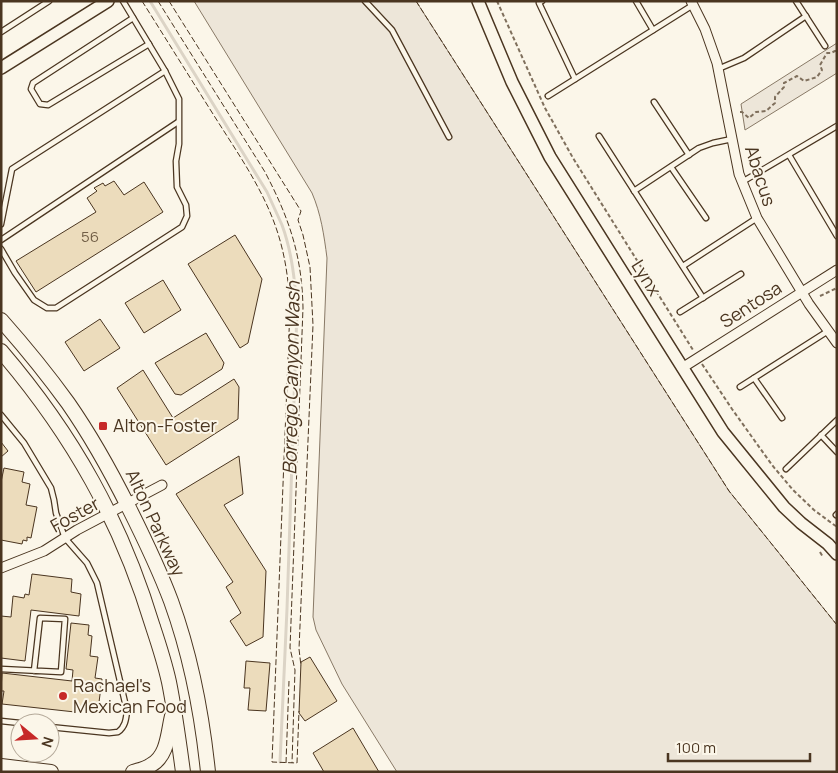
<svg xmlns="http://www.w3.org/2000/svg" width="838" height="773" font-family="Manrope,sans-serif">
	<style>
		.green { fill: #ede6d9; stroke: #887966 }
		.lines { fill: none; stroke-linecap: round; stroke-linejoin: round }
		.stream { stroke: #dcd4c6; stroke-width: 3 }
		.building { fill: #ecdcbc; stroke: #4a3520 }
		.service-casing { stroke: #4a3520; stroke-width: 7 }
		.minor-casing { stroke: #4a3520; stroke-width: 11 }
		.tertiary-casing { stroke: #4a3520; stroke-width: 14 }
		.primary-casing { stroke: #4a3520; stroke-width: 16 }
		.path { stroke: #7f6f5c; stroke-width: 2; stroke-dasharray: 4 2.5; stroke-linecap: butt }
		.service { stroke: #fbf6e9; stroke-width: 4.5 }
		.minor { stroke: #fbf6e9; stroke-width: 9 }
		.tertiary { stroke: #fbf6e9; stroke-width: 11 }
		.primary { stroke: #fbf6e9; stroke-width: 14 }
		.fence { stroke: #4a3520; stroke-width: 1; stroke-dasharray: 6 2.5; stroke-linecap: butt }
		.poi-dot { fill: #c62828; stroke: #fbf6e9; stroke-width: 2 }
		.labels { text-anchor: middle; stroke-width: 4; stroke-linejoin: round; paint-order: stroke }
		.number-label { font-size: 15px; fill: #725f47 }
		.street-label { font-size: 18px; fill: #4a3520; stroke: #fbf6e9 }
		.poi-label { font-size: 18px; fill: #4a3520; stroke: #fbf6e9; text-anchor: start }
		.water-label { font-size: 19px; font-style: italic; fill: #4a3520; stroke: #fbf6e9 }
	</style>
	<rect width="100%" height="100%" fill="#fbf6e9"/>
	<g class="green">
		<path d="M194,1H416L729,491L837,625V772H397L342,684L316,630L313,617L327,258C324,235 321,214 312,193Z"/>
		<path d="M837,43V73L745,130L741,104Z"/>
	</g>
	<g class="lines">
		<path class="stream" d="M150,1L267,192C272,203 277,214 282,225C292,252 295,282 297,310L287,609L280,762"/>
	</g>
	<g class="building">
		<path d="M114,181L124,195L144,182L163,212L36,292L16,261L96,212L87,198L97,191L94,188L103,183L105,186Z"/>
		<path d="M235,235L262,279L248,343L240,348L188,264Z"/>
		<path d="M163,280L181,310L144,333L125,303Z"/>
		<path d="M100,319L120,348L84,371L65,342Z"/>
		<path d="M206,333L224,363L222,369L181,395L175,394L155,363Z"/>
		<path d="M143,370L173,418L234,379L239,387L238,419L166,465L117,388Z"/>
		<path d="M1,442L8,451L1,457Z"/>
		<path d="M239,456L243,494L224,505L266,571L263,637L246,646L230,621L241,613L226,587L233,582L176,494Z"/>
		<path d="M4,468L24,472L22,482L30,484L26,505L37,507L31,538L27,537V541L23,540L22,544L1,540V482Z"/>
		<path d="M32,574L72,579L71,592L81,594L79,616L31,610L25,661L1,658V616L11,617L13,596L24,598L25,594L29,595Z"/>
		<path d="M71,623L89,625L88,635L92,636L90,656L98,657L95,678L102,679L98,710L75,708V712L2,704L4,691H1L2,673L72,681L73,670L66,669Z"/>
		<path d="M310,657L337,701L305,721L299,713L301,662Z"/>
		<path d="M246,661L270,663L266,711L248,710L250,688H244Z"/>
		<path d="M353,728L379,772H324L313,753Z"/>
	</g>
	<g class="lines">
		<defs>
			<g id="service">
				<path d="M365,1L392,30L449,137"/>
				<path d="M542,1L539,3L575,79"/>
				<path d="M636,1L653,30"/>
				<path d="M796,1L825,46"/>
				<path d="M133,18L33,83L31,89L40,104L48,105L149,44"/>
				<path d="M1,32L49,1"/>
				<path d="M718,69L744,58L806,16"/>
				<path d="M548,96L693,5"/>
				<path d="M654,102L689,155"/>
				<path d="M599,136L703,298"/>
				<path d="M789,155L837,236"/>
				<path d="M671,167L706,218"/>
				<path d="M742,182L837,126"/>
				<path d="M634,191L699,148L713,143L732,139"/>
				<path d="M1,224L12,169L165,71"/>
				<path d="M1,240L178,122"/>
				<path d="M1,249L15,273L34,300L47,308H56L182,227L187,216L186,205L177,187L176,161L179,144V99L165,71L123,1"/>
				<path d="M683,266L757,218"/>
				<path d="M680,312L741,274"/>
				<path d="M754,378L782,418"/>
				<path d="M740,387L828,331"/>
				<path d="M1,415L24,443L51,488L54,500L56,513L65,538L87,563L97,583L127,711C126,720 125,727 118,732L109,733L50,727"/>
				<path d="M821,435L837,452"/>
				<path d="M786,469L837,420"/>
				<path d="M836,515L837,514"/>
				<path d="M1,669L61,672L65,619L40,618L34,671"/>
				<path d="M1,721L20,723"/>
			</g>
			<g id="minor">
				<path d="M691,1L705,29L717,63L739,174L757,218L809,304L837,343"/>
				<path d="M682,368L837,270"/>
				<path d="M1,568L44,551L77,530L162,485"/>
			</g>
			<g id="tertiary">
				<path d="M478,1L512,82L550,157L723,432L784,507L801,523L828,544L837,554"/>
				<path d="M1,68L108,1"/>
			</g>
			<g id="primary">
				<path d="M1,320C25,347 47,374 68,403C91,436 111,472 129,508C144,538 159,569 171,601C191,656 202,714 208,772"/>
				<path d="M1,351C73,435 121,521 153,627C159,645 165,664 169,682C175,712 179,742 183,772"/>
				<path d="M1,766L51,772"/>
				<path d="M133,772C139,770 146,769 151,765C168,756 168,732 172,716"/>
			</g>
		</defs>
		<use href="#service" class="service-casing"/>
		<use href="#minor" class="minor-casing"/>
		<use href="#tertiary" class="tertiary-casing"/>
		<use href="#primary" class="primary-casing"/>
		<g class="path">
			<path d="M497,1L545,108L573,158L693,350"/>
			<path d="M740,112H742L749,118L756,112L766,111L775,103V97L784,87V83L797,76L804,81L817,77L822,70L820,65L827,53H831L835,51H837"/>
			<path d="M820,296L837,288"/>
			<path d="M702,364L732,409L772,465L793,490L814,510L837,527"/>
			<path d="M820,552L823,557"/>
		</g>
		<use href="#service" class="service"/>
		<use href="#minor" class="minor"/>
		<use href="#tertiary" class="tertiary"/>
		<use href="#primary" class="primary"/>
		<g class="fence">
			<path d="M142,1C166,39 189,76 213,114C240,157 270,198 282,248C287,268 289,288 290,308L272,762L297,763L299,711"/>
			<path d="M158,1L265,172C289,218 302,255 303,308L290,648L295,670L292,763"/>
			<path d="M169,1L301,211L298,220L303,235L310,267L313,325L299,649L301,666"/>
			<path d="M416,1L729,491L837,625"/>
			<path d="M286,763L289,681"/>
		</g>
	</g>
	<g class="poi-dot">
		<rect x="98" y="421" width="10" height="10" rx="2.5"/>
		<circle cx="63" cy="696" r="5"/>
	</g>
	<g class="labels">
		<g class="number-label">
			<text x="90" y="242">56</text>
		</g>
		<g class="street-label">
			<text transform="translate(760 176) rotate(72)" y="6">Abacus</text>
			<text transform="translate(646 278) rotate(58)" y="6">Lynx</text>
			<text transform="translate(751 305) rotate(-33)" y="6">Sentosa</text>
			<text transform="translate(75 515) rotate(-29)" y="6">Foster</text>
			<text transform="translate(155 523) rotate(65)" y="6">Alton Parkway</text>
		</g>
		<g class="poi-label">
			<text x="113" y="432">Alton-Foster</text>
			<text x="73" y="692">Rachael's<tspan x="73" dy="21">Mexican Food</tspan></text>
		</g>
		<g class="water-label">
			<text transform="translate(291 378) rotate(-89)" y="7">Borrego Canyon Wash</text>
		</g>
	</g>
	<rect width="838" height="773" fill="none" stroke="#4a3520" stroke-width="5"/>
	<g transform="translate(35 738) rotate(108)"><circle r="24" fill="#fbf6e9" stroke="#b4a999"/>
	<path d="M0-4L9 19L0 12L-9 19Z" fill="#c62828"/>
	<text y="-8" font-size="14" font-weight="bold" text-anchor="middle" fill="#4a3520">N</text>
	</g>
	<path d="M668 753v8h142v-8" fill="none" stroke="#4a3520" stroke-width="2.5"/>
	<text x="676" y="753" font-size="15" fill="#4a3520" stroke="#fbf6e9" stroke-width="4" paint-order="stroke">100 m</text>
</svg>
